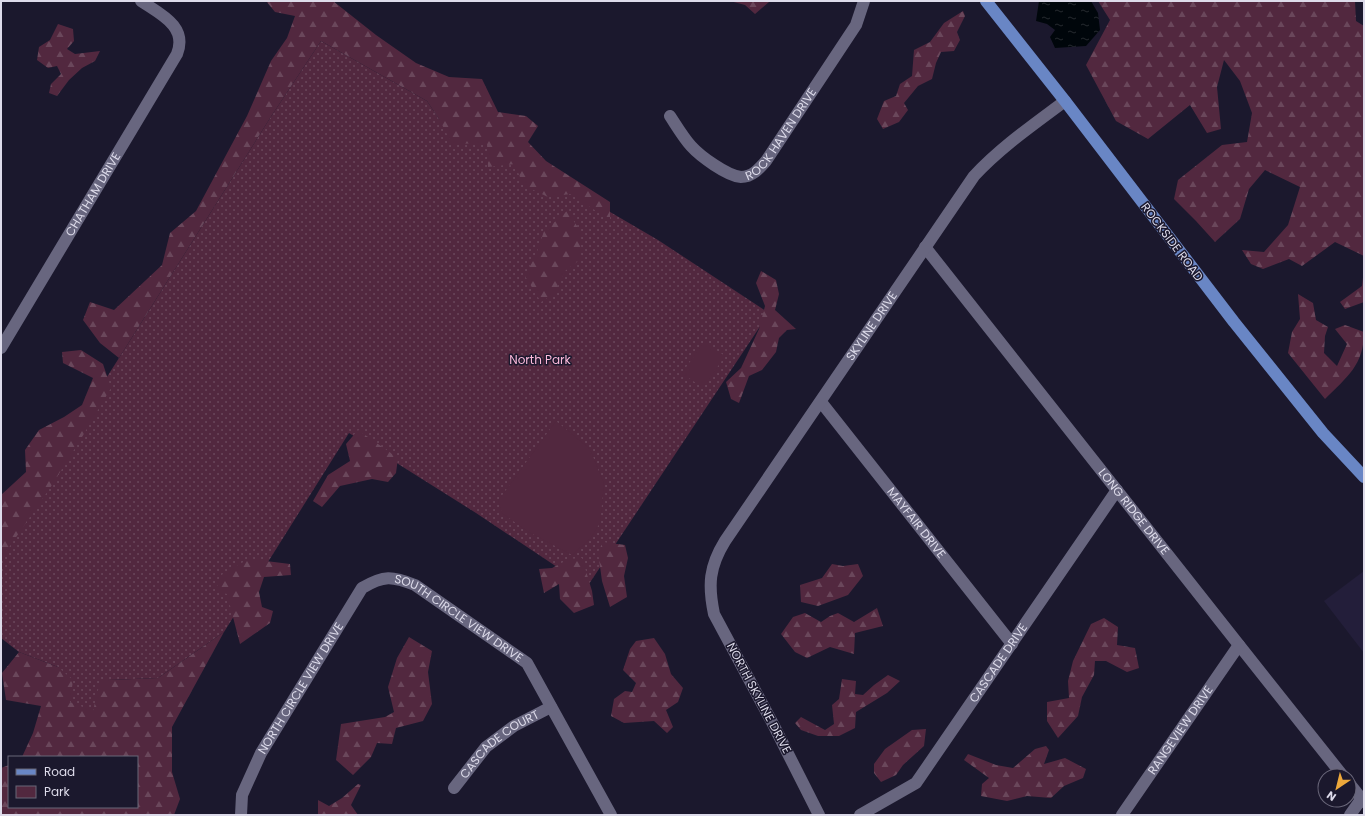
<svg xmlns="http://www.w3.org/2000/svg" width="1365" height="816" font-family="Poppins,sans-serif">
	<style>
		.built { fill: #231e3a }
		.green { fill: url(#green-dots) }
		.forest { fill: url(#forest-firs) }
		.pitch { fill: #52283f }
		.water { fill: url(#water-ripples) }
		.lines { fill: none; stroke-linecap: round; stroke-linejoin: round }
		.street { stroke: #68667f; stroke-width: 12 }
		.primary { stroke: #6986c5; stroke-width: 12 }
		.labels { text-anchor: middle; stroke-width: 3; stroke-linejoin: round; paint-order: stroke }
		.street-label { font-size: 12px; fill: #dddbea; stroke: #1b182d }
		.park-label { font-size: 12px; fill: #fcbadb; stroke: #1b182d }
	</style>
	<defs>
		<pattern id="green-dots" width="8" height="8" patternUnits="userSpaceOnUse"><rect width="8" height="8" fill="#52283f"/><path d="M2 2h.1M6 6h.1" fill="none" stroke="#6a475b" stroke-width="1.8" stroke-linecap="round"/></pattern>
		<pattern id="forest-firs" width="22" height="20" patternUnits="userSpaceOnUse"><rect width="22" height="20" fill="#52283f"/><path d="M5 1l3.5 6h-7zM16 11l3.5 6h-7z" fill="#6a475b"/></pattern>
		<pattern id="water-ripples" width="26" height="14" patternUnits="userSpaceOnUse"><rect width="26" height="14" fill="#00060b"/><path d="M2 4q2-2 4 0t4 0M15 11q2-2 4 0t4 0" fill="none" stroke="#252a2f"/></pattern>
	</defs>
	<rect width="100%" height="100%" fill="#1b182d"/>
	<path class="built" d="M1364,571V653L1324,601Z"/>
	<path class="green" d="M321,41L427,101L439,119L470,130L658,240L769,313L587,587L476,513L349,433L224,632L158,678L109,680L93,712L69,702L58,667L19,652L1,638V543L119,358L272,115Z"/>
	<g class="forest">
		<path d="M266,1H333L376,35L416,63L449,77L482,79L498,112L526,116L538,126L528,142L546,161L610,202V220L570,194L548,197L523,185L515,164L488,167L487,143L452,144L439,119L427,101L321,41L272,115L119,358L100,343L83,320L90,302L114,310L162,265L170,233L196,211L247,116L271,61L287,38L295,16L275,12Z"/>
		<path d="M730,1H777L769,2L755,14L745,5Z"/>
		<path d="M1098,1H1355L1356,21L1364,26V256L1335,242L1302,266L1289,259L1263,269L1251,264L1242,250L1264,252L1288,225L1300,187L1265,170L1249,189L1240,219L1215,242L1196,221L1174,199L1178,180L1222,145L1247,142L1252,113L1240,81L1224,60L1217,87L1221,129L1207,133L1190,105L1148,139L1116,121L1086,65L1110,20Z"/>
		<path d="M963,11L965,16L957,32L960,40L954,51L941,52L936,63L932,79L918,86L904,103L908,110L899,122L883,129L877,119L884,101L896,96L900,84L912,76L914,50L930,42L944,23Z"/>
		<path d="M58,24L73,29L74,41L67,49L75,54L100,51L95,61L82,68L69,80L57,96L49,93L51,84L61,74L57,66L48,68L37,60L39,47L50,40Z"/>
		<path d="M567,211L579,229L581,259L565,271L554,294L541,302L525,276L537,252L544,231Z"/>
		<path d="M1364,269V302L1345,309L1340,302L1362,286Z"/>
		<path d="M761,271L776,280L779,294L775,310L796,329L787,330L779,338L776,352L762,370L749,376L739,403L731,399L726,382L741,368L759,329L765,306L756,283Z"/>
		<path d="M1298,294L1313,303L1316,320L1328,327L1325,336L1324,353L1337,366L1347,344L1335,329L1345,325L1364,332C1364,365 1347,377 1325,399L1288,353L1292,332L1300,319Z"/>
		<path d="M81,350L103,364L111,388L82,437L52,485L1,559V495L26,472L25,450L39,430L64,417L82,405L93,378L63,363L62,352Z"/>
		<path d="M358,430L398,458L396,473L388,482L372,479L340,486L322,507L313,501L328,475L350,461L346,444Z"/>
		<path d="M603,542L625,545L628,558L624,576L627,597L610,607L602,581L598,552Z"/>
		<path d="M582,558L592,591L594,605L574,613L560,599L559,584L544,593L539,569L552,568L569,559Z"/>
		<path d="M249,559L290,564L291,575L264,577L259,592L262,607L273,611L270,623L240,644L227,594L215,591L223,573Z"/>
		<path d="M832,564L843,566L858,564L863,576L848,595L818,606L801,602L800,585L822,578Z"/>
		<path d="M877,608L883,626L855,633L854,654L830,647L807,658L795,652L781,634L793,617L805,613L821,622L830,616L838,613L854,622Z"/>
		<path d="M1104,618L1118,627L1117,645L1135,648L1139,668L1127,672L1106,661H1095L1094,675L1082,697L1078,716L1058,738L1047,721V702L1069,698L1068,681L1073,661L1091,624Z"/>
		<path d="M224,632L172,727V772L180,799L174,815H1V768L9,765V807H137V757H22L33,733L41,706L6,700L2,673L19,652L58,667L73,680L70,702L93,711L100,682L109,680L158,678Z"/>
		<path d="M409,637L432,651L428,672L432,704L423,721L396,728L392,744L377,743L371,757L353,775L336,760L341,724L385,717L394,712L388,687L397,658Z"/>
		<path d="M654,638L665,654L671,674L683,688L678,702L666,710L673,727L667,733L654,721L624,723L611,716L614,699L625,691L632,692L636,683L623,670L630,649L636,641Z"/>
		<path d="M888,675L900,681L887,693L856,712L855,728L839,736H818L801,730L795,723L801,717L825,730L834,724L832,705L839,699L842,679L856,681L855,694L863,695L874,685Z"/>
		<path d="M926,729L924,746L903,765L896,775L881,782L874,773V764L885,749L912,730Z"/>
		<path d="M1046,746L1049,750L1044,764L1065,758L1086,769L1083,778L1064,786L1051,798L1027,796L1007,801L981,796L982,784L989,778L964,760L968,754L996,765L1013,768L1035,749Z"/>
		<path d="M358,784L361,785L351,805L358,815H318V800L329,806L342,798Z"/>
	</g>
	<g class="pitch">
		<path d="M704,342L725,356L703,388L682,373Z"/>
		<path d="M556,421L590,449L604,484L600,523L590,539L572,555L527,531L502,513L498,501Z"/>
	</g>
	<path class="water" d="M1039,1H1091L1098,13L1100,30L1086,46L1055,48L1050,37L1055,30L1047,24L1036,21Z"/>
	<g class="lines">
		<g class="street">
			<path id="s1" d="M670,116C676,125 683,137 691,146C700,156 727,176 741,177C752,177 759,169 766,161L856,25L864,1"/>
			<path id="s2" d="M925,247L1239,645L1343,776"/>
			<path id="s3" d="M1,348L177,54C188,26 160,14 141,1"/>
			<path id="s4" d="M821,402L1012,644"/>
			<path d="M1349,783L1364,802"/>
			<path id="s5" d="M454,788L486,747L514,726L551,707"/>
			<path id="s6" d="M241,815L242,795L261,753L362,588C384,575 392,576 415,585L527,663L611,815"/>
			<path id="s7" d="M819,815L773,724L714,614C708,585 709,567 725,541L974,176C1001,147 1033,125 1065,101"/>
			<path id="s8" d="M860,815L916,783L1117,490"/>
			<path id="s9" d="M1122,815L1239,645"/>
			<path d="M1350,815L1362,798"/>
		</g>
		<path class="primary" d="M986,1L1065,101L1234,322L1323,433L1364,477"/>
	</g>
	<g class="labels">
		<g class="street-label">
			<text dy="4" stroke="none"><textPath href="#s1" startOffset="157">ROCK HAVEN DRIVE</textPath></text>
			<text dy="4" stroke="none"><textPath href="#s3" startOffset="179">CHATHAM DRIVE</textPath></text>
			<text transform="translate(1172 242) rotate(53)" y="4">ROCKSIDE ROAD</text>
			<text dy="4" stroke="none"><textPath href="#s7" startOffset="563">SKYLINE DRIVE</textPath></text>
			<text dy="4" stroke="none"><textPath href="#s2" startOffset="337">LONG RIDGE DRIVE</textPath></text>
			<text dy="4" stroke="none"><textPath href="#s4" startOffset="154">MAYFAIR DRIVE</textPath></text>
			<text dy="4" stroke="none"><textPath href="#s6" startOffset="370">SOUTH CIRCLE VIEW DRIVE</textPath></text>
			<text dy="4" stroke="none"><textPath href="#s8" startOffset="210">CASCADE DRIVE</textPath></text>
			<text dy="4" stroke="none"><textPath href="#s6" startOffset="142">NORTH CIRCLE VIEW DRIVE</textPath></text>
			<text transform="translate(759 698) rotate(62)" y="4">NORTH SKYLINE DRIVE</text>
			<text dy="4" stroke="none"><textPath href="#s9" startOffset="103">RANGEVIEW DRIVE</textPath></text>
			<text dy="4" stroke="none"><textPath href="#s5" startOffset="64">CASCADE COURT</textPath></text>
		</g>
		<g class="park-label">
			<text x="540" y="364">North Park</text>
		</g>
	</g>
	<rect width="1365" height="816" fill="none" stroke="#dddbea" stroke-width="4"/>
	<rect x="8" y="756" width="130" height="52" fill="#1b182d" stroke="#696679"/>
	<rect x="16" y="769" width="20" height="6" fill="#6986c5" stroke="#696679"/>
	<text x="44" y="776" font-size="12" fill="#dddbea">Road</text>
	<rect x="16" y="786" width="20" height="12" fill="#52283f" stroke="#696679"/>
	<text x="44" y="796" font-size="12" fill="#dddbea">Park</text>
	<g transform="translate(1337 788) rotate(215)"><circle r="19" fill="#1b182d" stroke="#696679"/>
	<path d="M0-3L7 15L0 10L-7 15Z" fill="#eda83b"/>
	<text y="-6" font-size="11" font-weight="bold" text-anchor="middle" fill="#dddbea">N</text>
	</g>
</svg>
